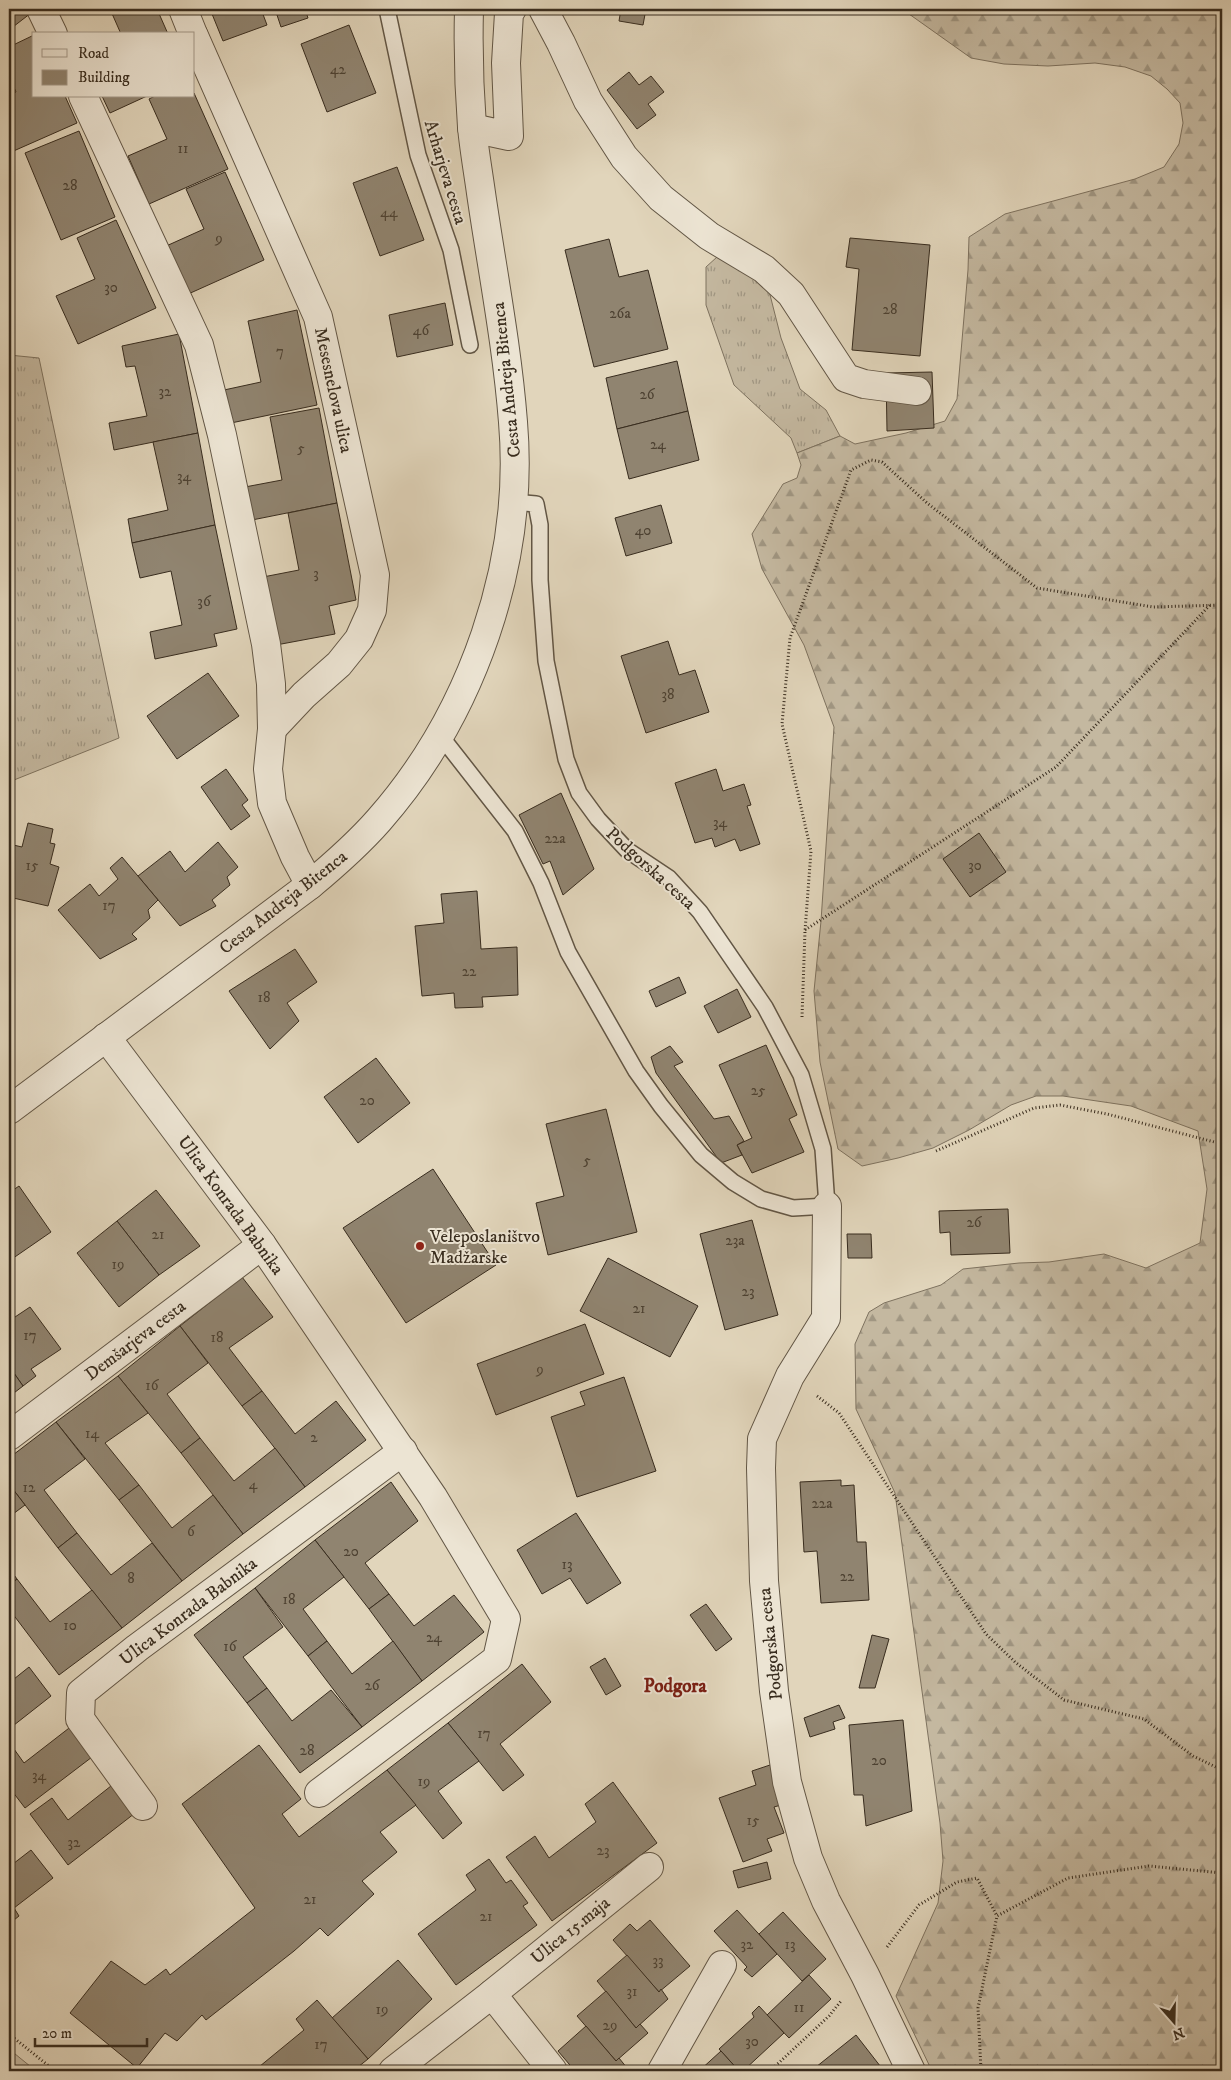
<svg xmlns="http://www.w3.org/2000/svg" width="1231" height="2080" font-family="'IM FELL DW Pica',serif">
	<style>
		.grass { fill: url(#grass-tufts); stroke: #7e725f }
		.forest { fill: url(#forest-firs); stroke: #7e725f }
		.building { fill: #908470; stroke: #382c1e }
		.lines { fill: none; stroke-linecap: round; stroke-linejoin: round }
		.service-casing { stroke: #625645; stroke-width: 18 }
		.minor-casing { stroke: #625645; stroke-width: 30 }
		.tertiary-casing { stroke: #625645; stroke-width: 30 }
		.path { stroke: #382c1e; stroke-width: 3; stroke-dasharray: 1 2.5; stroke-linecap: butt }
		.service { stroke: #ece4d3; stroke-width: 15 }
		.minor { stroke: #ece4d3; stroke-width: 28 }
		.tertiary { stroke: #ece4d3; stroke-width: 28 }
		.poi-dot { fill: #8f2418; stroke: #ece4d3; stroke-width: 2 }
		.labels { text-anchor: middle; stroke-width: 4; stroke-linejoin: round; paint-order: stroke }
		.number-label { font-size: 15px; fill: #4e4232 }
		.street-label { font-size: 18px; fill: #382c1e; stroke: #ece4d3 }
		.poi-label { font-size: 18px; fill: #382c1e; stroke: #ece4d3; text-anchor: start }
		.neighbourhood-label { font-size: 19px; font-weight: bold; fill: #7a1f14; stroke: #ece4d3 }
	</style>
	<defs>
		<pattern id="grass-tufts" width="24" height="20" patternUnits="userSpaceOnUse" patternTransform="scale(1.25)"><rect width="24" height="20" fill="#c4b8a0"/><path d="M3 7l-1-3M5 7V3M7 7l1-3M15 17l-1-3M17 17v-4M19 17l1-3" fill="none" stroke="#a09682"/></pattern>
		<pattern id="forest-firs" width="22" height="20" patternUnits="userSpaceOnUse" patternTransform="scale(1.25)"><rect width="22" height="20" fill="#c4b8a0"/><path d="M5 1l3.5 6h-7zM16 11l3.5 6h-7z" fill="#a09682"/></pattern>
	</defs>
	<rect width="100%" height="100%" fill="#e1d5bb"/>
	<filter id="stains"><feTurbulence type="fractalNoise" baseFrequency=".004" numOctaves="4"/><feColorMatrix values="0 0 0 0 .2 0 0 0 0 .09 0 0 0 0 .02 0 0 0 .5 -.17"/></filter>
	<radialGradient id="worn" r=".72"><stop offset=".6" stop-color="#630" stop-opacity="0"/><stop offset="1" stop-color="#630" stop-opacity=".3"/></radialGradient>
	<g class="grass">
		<path d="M717,257L767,283L781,338L800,389L826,410L840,436L797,453L791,438L734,385L706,305V267Z"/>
		<path d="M9,355L39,358L119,738L9,782Z"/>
		<path d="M9,2049L36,2071H9Z"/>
	</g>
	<path class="forest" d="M902,9H1222V2071H932L896,1996L938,1903L943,1861L940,1823L895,1493L856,1409L855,1344L869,1312L884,1303L941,1285L963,1269L1019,1263L1049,1262L1104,1254L1146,1268L1200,1243L1207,1189L1198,1131L1131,1106L1063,1096H1036L1011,1105L969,1130L933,1148L898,1158L862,1166L838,1149L820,1062L814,991L821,921L834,727L804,645L762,569L752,534L783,484L797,478L801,465L797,453L840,436L855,444L906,433L945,421L957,399L968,270L969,237L1005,214L1135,179L1164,167L1179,144L1183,123L1180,103L1167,89L1151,76L1125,67L1095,63L1048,66L1004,64L971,58Z"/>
	<g class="building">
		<path d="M9,9H28L31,13L9,30Z"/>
		<path d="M110,9H157L168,34H121Z"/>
		<path d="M210,9H261L267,25L223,41Z"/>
		<path d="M275,9H305L308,18L281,27Z"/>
		<path d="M621,9H646L643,25L619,21Z"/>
		<path d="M349,25L376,93L327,112L301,44Z"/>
		<path d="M34,35V96H65L77,123L9,153V95L16,92L9,76V47Z"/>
		<path d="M629,72L639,85L651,76L664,92L648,104L656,115L637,129L607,90Z"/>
		<path d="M194,93L228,169L149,204L128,156L167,139L149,99L155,96H194Z"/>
		<path d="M102,96H147L110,113Z"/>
		<path d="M79,131L115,217L61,240L25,153Z"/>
		<path d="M397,167L424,240L380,256L353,183Z"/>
		<path d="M225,172L264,260L186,295L164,247L204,229L186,189Z"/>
		<path d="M116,220L156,308L78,344L56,296L95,279L77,238Z"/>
		<path d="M850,238L930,245L920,356L852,350L859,269L846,267Z"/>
		<path d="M609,239L619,277L648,270L668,349L594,367L565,250Z"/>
		<path d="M445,303L453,345L397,357L389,315Z"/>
		<path d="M297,310L317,405L231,423L224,390L261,382L248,321Z"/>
		<path d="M179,334L198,433L114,450L109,423L147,416L135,366L126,367L122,346Z"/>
		<path d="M677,361L688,411L617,429L606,378Z"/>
		<path d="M932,372L934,428L887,431L886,373Z"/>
		<path d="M319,408L337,503L252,520L245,487L282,480L270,417Z"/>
		<path d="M688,411L699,460L629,479L617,429Z"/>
		<path d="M198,433L215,525L132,543L128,519L168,510L153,442Z"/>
		<path d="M337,503L356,600L329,606L335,634L276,645L263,577L299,570L288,513Z"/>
		<path d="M661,505L672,543L626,556L615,518Z"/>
		<path d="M215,525L237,629L214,634L217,646L155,659L150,632L182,625L171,571L140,578L132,543Z"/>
		<path d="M668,641L679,675L695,670L709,712L646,733L621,656Z"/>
		<path d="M208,673L239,716L177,759L147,716Z"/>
		<path d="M226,769L248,800L242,805L250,816L231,830L201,787Z"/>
		<path d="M716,769L723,791L744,784L751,805L747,806L760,844L740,851L735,839L715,847L712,838L695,843L675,783Z"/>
		<path d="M561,793L594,869L563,895L550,861L543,864L519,815Z"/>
		<path d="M28,823L53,829L50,843L55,844L50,864L59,867L48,906L9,897V844L22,847Z"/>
		<path d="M979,833L1006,872L970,897L943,859Z"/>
		<path d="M218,842L238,867L227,877L230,885L212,900L216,906L180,926L138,876L170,851L185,872Z"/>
		<path d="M122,857L158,900L148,910L150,918L132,934L137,939L100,959L58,910L90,884L99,896L118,879L110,868Z"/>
		<path d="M477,891L481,949L517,947L518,995L482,997L483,1007L455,1008L454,993L422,996L415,926L444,923L441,894Z"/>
		<path d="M9,948H13L9,966Z"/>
		<path d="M295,949L317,982L287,1003L299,1021L270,1049L229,991Z"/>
		<path d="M679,977L686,993L656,1007L649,991Z"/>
		<path d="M737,989L751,1017L718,1033L704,1006Z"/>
		<path d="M766,1045L797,1115L789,1119L804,1152L752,1173L737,1145L752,1138L719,1065Z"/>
		<path d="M670,1046L683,1062L674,1066L714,1119L729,1116L744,1141L737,1145L742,1155L721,1163L656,1073L651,1057Z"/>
		<path d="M376,1058L410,1103L358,1143L324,1097Z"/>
		<path d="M606,1109L637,1232L548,1255L536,1203L564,1196L546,1124Z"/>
		<path d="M433,1169L496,1265L406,1323L343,1228Z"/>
		<path d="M19,1186L51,1232L9,1261V1193Z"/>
		<path d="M156,1190L200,1246L159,1275L117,1221Z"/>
		<path d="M1008,1209L1010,1253L951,1255L950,1232L940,1233L939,1211Z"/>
		<path d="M752,1220L778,1315L725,1330L700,1234Z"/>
		<path d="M117,1221L159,1275L119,1307L77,1253Z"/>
		<path d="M847,1234H871L872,1258H848Z"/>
		<path d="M608,1258L698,1306L670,1357L580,1311Z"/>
		<path d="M242,1277L273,1317L229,1348L262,1391L242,1406L180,1326Z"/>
		<path d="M30,1307L61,1349L31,1369L36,1376L23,1386L9,1366V1321Z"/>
		<path d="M585,1324L604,1374L496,1415L477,1364Z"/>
		<path d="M180,1326L208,1363L167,1394L200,1438L181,1453L118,1376Z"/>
		<path d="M9,1366L23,1386L10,1396L9,1395Z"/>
		<path d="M118,1376L148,1413L105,1443L139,1485L119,1500L56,1422Z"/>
		<path d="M624,1377L656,1471L577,1497L551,1417L585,1405L580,1392Z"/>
		<path d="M262,1391L295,1434L336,1401L366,1440L305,1487L242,1406Z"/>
		<path d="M56,1422L85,1459L44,1490L77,1533L58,1548L9,1484V1458Z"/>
		<path d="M200,1438L234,1481L275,1448L305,1487L243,1534L181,1453Z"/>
		<path d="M841,1480V1486L854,1485L857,1542H866L869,1600L821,1603L817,1551L804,1552L800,1482Z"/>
		<path d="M391,1482L418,1521L365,1563L389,1594L369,1609L315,1540Z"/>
		<path d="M9,1484L25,1505L9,1517Z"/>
		<path d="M139,1485L172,1528L213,1495L243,1534L182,1581L119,1500Z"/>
		<path d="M576,1513L621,1583L587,1604L570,1578L542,1594L517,1550Z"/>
		<path d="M77,1533L111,1575L152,1543L182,1581L122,1628L58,1548Z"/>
		<path d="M315,1540L344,1577L303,1609L327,1641L308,1656L255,1588Z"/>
		<path d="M9,1568L17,1579L9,1586Z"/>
		<path d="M17,1579L50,1622L92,1590L122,1628L59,1675L9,1609V1586Z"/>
		<path d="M255,1588L283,1627L243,1657L267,1688L247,1703L194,1635Z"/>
		<path d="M389,1594L414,1626L454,1595L484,1632L422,1681L369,1609Z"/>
		<path d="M706,1604L732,1639L716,1651L690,1615Z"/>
		<path d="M872,1635L889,1639L875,1688H859Z"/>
		<path d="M327,1641L352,1674L393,1641L422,1681L362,1727L308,1656Z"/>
		<path d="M605,1658L621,1686L606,1695L590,1667Z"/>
		<path d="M522,1664L551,1702L500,1744L524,1775L503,1791L448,1723Z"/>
		<path d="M29,1667L51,1696L9,1729V1683Z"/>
		<path d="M267,1688L292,1721L331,1690L362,1727L300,1773L247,1703Z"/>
		<path d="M839,1705L845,1718L833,1722L835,1729L810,1737L804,1718Z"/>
		<path d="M903,1720L912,1811L866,1826L863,1795H854L849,1725Z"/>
		<path d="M448,1723L479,1761L438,1791L462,1823L443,1839L387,1770Z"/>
		<path d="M73,1725L96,1754L25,1808L9,1787V1742L24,1763Z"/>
		<path d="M259,1745L301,1799L282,1814L299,1837L387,1770L416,1805L380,1832L397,1852L362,1881L374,1894L328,1936L320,1928L294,1951L206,2020L202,2015L177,2041L165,2033L137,2068L70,2013L111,1961L145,1985L166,1969L170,1975L255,1908L182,1804Z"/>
		<path d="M776,1763L788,1803L774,1807L784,1833L767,1839L772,1851L743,1862L719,1798L756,1785L752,1771Z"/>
		<path d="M116,1782L139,1810L68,1865L30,1814L52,1798L68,1820Z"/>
		<path d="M613,1782L657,1843L552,1921L506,1857L535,1836L549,1858L596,1822L585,1804Z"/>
		<path d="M31,1850L53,1878L14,1908L19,1916L9,1924V1867Z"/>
		<path d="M489,1859L506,1883L511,1880L528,1903L523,1906L537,1925L456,1985L418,1934L476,1890L466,1875Z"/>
		<path d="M767,1862L771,1879L738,1888L733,1871Z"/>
		<path d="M737,1910L777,1954L752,1977L744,1970L747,1967L714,1931Z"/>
		<path d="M783,1912L826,1959L802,1981L759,1934Z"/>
		<path d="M650,1920L690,1966L659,1992L613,1940L630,1924L637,1931Z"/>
		<path d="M627,1955L659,1992L661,1989L668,1999L636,2028L597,1981Z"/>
		<path d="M398,1960L432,1999L368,2059L332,2018Z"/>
		<path d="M809,1975L831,1999L789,2038L767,2015Z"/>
		<path d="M606,1991L636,2028L640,2024L648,2033L616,2061L577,2016Z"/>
		<path d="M317,2000L368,2059L353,2071H254L304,2030L296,2019Z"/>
		<path d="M759,2006L784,2033L743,2071H739L719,2049L754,2017L752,2013Z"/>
		<path d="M586,2026L616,2061L619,2058L627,2068L622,2071H575L558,2051Z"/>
		<path d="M856,2035L884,2071H811Z"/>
		<path d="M721,2051L739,2071H699Z"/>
	</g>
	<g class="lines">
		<defs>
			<g id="service">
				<path d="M387,9L418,155L451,250L470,345"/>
				<path d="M440,735L515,831L541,883L568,952L636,1071L661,1106L701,1155L733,1182L761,1199L793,1208L827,1206L823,1149L801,1075L765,1007L700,912L669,878L627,850L598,819L579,793L566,759L546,661L540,580V525L536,504L513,502"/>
			</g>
			<g id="minor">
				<path d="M41,9L53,34"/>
				<path d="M183,9L193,34"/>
				<path d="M543,9L561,43L588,101L624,157L661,198L709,236L764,269L791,294L846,378L864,384L917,391"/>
				<path d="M194,36L318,317L375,575L372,610L359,639L339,664L304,695L272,729"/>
				<path d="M83,96L199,345L222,435L266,644L271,684L272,729L268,769L272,803L295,857L310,885"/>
				<path d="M472,128L509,136L506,63L509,13L512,9"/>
				<path d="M106,1037L262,1245L433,1497L506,1619L497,1659L319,1793"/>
				<path d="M827,1206L826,1318L790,1376L762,1439L761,1468L764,1581L774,1691L787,1782L808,1858L826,1901L865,1975L911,2071"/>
				<path d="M9,1436L262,1245"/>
				<path d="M143,1806L80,1719L81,1693L137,1648L403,1451"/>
				<path d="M492,1994L649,1867"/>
				<path d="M393,2071L492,1994L553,2071"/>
				<path d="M662,2071L722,1965"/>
			</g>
			<path id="tertiary" d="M9,1110L310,885C334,865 358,844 379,820C472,714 525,564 513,422C507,345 492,269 481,193C478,171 474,149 472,127C469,88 468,48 469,9"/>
		</defs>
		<use href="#service" class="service-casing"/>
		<use href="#minor" class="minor-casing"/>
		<use href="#tertiary" class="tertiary-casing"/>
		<g class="path">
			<path d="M805,930L1056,767L1210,605"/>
			<path d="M802,1017L805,931L811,851L782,724L790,638L851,470L871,460L882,462L927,503L1037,588L1153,607L1222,605"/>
			<path d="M936,1151L1034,1108L1060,1105L1107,1114L1222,1144"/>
			<path d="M817,1396L839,1413L986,1634L1015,1662L1064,1700L1144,1719L1193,1756L1222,1770"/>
			<path d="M887,1947L919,1905L957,1882L977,1878L997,1916"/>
			<path d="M9,2034L55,2071"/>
			<path d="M770,2071L829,2016L841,2001"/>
			<path d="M981,2071L978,2008L997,1916L1068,1878L1149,1866L1222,1873"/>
		</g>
		<use href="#service" class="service"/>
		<use href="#minor" class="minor"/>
		<use href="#tertiary" class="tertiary"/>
	</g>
	<circle class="poi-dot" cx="420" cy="1246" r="5"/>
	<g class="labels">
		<g class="number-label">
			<text x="338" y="74">42</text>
			<text x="183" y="153">11</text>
			<text x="70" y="190">28</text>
			<text x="389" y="217">44</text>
			<text x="219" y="243">9</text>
			<text x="111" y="292">30</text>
			<text x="890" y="314">28</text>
			<text x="620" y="318">26a</text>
			<text x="421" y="335">46</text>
			<text x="280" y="356">7</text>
			<text x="165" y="396">32</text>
			<text x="647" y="399">26</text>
			<text x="658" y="449">24</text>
			<text x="301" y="453">5</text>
			<text x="184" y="481">34</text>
			<text x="643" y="535">40</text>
			<text x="316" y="578">3</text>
			<text x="204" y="606">36</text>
			<text x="668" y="699">38</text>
			<text x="720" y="827">34</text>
			<text x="555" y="843">22a</text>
			<text x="32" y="870">15</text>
			<text x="975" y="870">30</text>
			<text x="109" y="910">17</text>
			<text x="469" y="976">22</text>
			<text x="264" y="1002">18</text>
			<text x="758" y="1095">25</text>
			<text x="367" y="1105">20</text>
			<text x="587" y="1165">5</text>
			<text x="974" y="1227">26</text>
			<text x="158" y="1239">21</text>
			<text x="735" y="1245">23a</text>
			<text x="118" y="1269">19</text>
			<text x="748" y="1296">23</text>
			<text x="639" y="1313">21</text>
			<text x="30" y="1340">17</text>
			<text x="217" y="1342">18</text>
			<text x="540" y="1374">9</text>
			<text x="152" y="1390">16</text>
			<text x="92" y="1438">14</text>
			<text x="314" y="1442">2</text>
			<text x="253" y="1489">4</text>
			<text x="29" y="1492">12</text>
			<text x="822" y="1508">22a</text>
			<text x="191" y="1536">6</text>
			<text x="351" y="1556">20</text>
			<text x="567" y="1569">13</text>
			<text x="847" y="1581">22</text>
			<text x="131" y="1583">8</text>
			<text x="289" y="1604">18</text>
			<text x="70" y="1630">10</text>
			<text x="434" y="1642">24</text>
			<text x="230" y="1651">16</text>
			<text x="372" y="1690">26</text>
			<text x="484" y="1738">17</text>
			<text x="307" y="1755">28</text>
			<text x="879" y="1765">20</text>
			<text x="39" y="1780">34</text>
			<text x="424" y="1786">19</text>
			<text x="753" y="1825">15</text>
			<text x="74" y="1847">32</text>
			<text x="603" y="1855">23</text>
			<text x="310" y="1904">21</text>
			<text x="486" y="1921">21</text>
			<text x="747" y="1949">32</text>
			<text x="790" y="1949">13</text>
			<text x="658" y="1965">33</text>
			<text x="632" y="1996">31</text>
			<text x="799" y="2012">11</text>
			<text x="382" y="2014">19</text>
			<text x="610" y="2030">29</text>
			<text x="752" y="2046">30</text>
			<text x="321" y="2049">17</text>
		</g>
		<g class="street-label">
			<text transform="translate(446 172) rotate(73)" y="6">Arharjeva cesta</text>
			<text transform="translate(506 380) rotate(-96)" y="6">Cesta Andreja Bitenca</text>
			<text transform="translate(334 390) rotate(78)" y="6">Mesesnelova ulica</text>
			<text transform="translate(651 868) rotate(42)" y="6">Podgorska cesta</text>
			<text transform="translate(283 902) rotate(-38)" y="6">Cesta Andreja Bitenca</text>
			<text transform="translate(231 1205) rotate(54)" y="6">Ulica Konrada Babnika</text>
			<text transform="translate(135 1340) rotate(-37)" y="6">Demšarjeva cesta</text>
			<text transform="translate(188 1611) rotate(-37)" y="6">Ulica Konrada Babnika</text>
			<text transform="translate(770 1644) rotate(-96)" y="6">Podgorska cesta</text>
			<text transform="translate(570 1930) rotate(-39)" y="6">Ulica 15.maja</text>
		</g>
		<g class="poi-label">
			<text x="430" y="1242">Veleposlaništvo<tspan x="430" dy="21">Madžarske</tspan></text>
		</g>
		<g class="neighbourhood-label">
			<text x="675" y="1692">Podgora</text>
		</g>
	</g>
	<rect width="1231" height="2080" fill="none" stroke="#e1d5bb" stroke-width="30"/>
	<rect x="10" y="10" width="1211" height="2060" fill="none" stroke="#382c1e" stroke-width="2.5"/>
	<rect x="15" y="15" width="1201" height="2050" fill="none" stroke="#382c1e"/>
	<rect x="32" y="32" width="162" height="65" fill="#ece4d3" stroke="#a49a8b"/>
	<rect x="42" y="49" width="25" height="8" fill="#ece4d3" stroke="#a49a8b"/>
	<text x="78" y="58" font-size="15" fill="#382c1e">Road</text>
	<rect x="42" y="70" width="25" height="15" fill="#908470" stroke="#a49a8b"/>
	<text x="78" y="82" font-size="15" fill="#382c1e">Building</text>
	<g transform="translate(1174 2022) rotate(160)" stroke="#ece4d3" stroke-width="4" paint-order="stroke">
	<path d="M0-4L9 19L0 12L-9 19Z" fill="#382c1e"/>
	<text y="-8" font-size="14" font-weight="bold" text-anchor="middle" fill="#382c1e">N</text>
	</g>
	<path d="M35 2038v8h112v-8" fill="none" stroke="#382c1e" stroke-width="2.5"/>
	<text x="42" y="2038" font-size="15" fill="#382c1e" stroke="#ece4d3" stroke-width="4" paint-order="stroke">20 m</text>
	<rect width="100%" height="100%" filter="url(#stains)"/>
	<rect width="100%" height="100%" fill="url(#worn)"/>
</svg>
